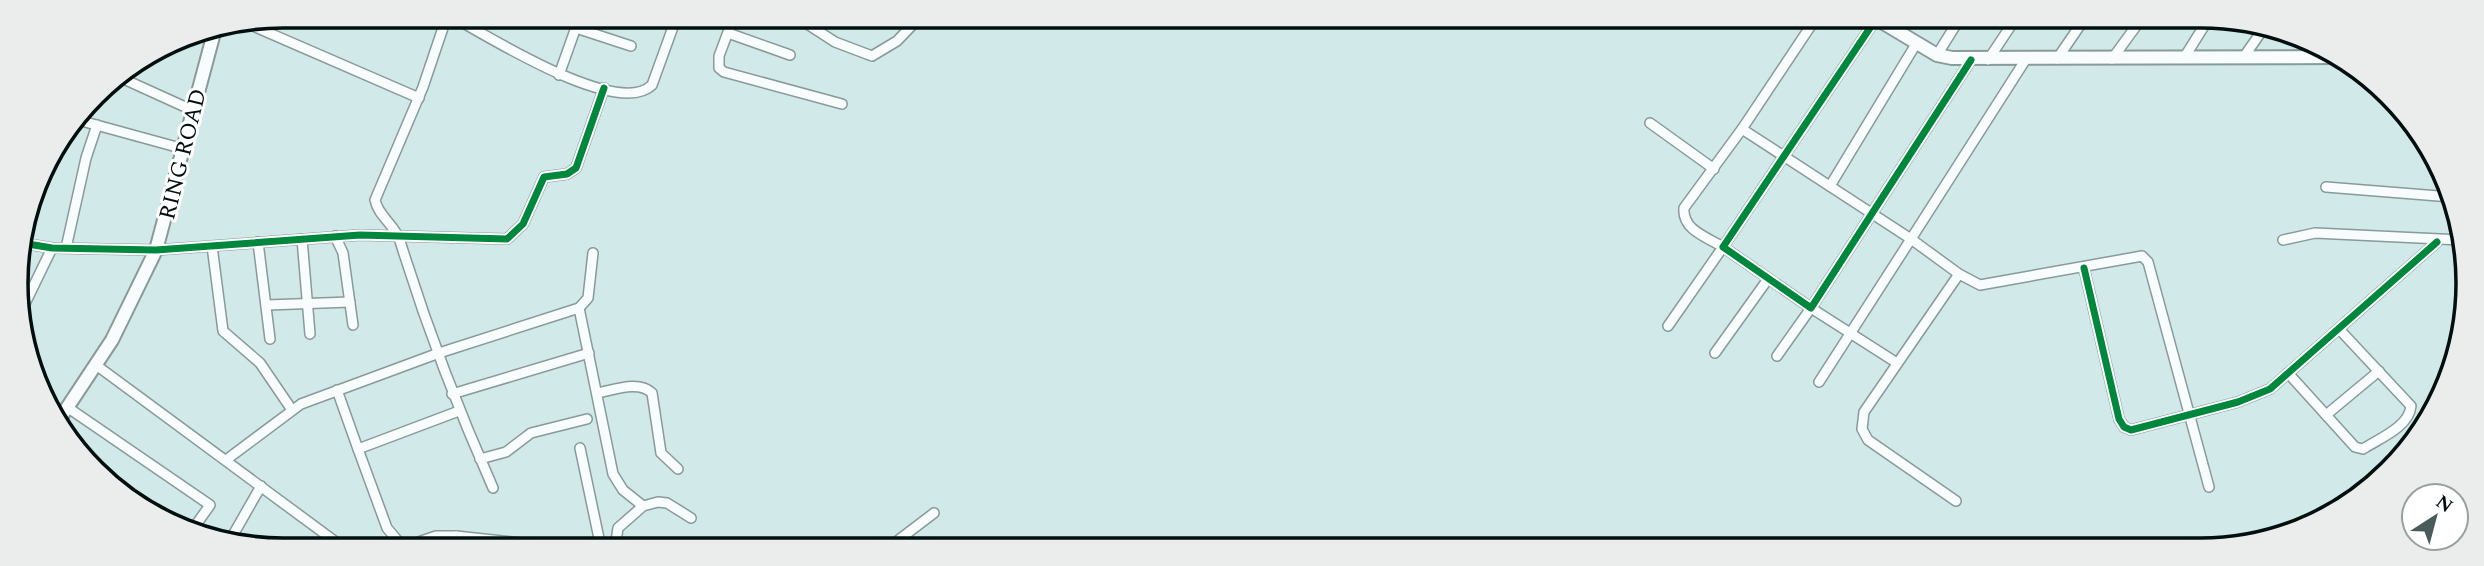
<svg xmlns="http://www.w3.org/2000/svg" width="2484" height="566" font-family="Spectral,serif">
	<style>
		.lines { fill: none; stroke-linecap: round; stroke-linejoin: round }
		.minor-casing { stroke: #889a9a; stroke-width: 12 }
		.tertiary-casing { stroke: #889a9a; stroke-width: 16 }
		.secondary-casing { stroke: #889a9a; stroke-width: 16 }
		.minor { stroke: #f8fcfc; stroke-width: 9 }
		.tertiary { stroke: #f8fcfc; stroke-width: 12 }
		.secondary { stroke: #f8fcfc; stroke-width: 12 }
		.cycleway-casing { stroke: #fff; stroke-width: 11 }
		.cycleway { stroke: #00873e; stroke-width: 7 }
		.labels { text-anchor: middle; stroke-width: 6; stroke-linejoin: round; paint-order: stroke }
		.street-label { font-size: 23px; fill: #020f0f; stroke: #fff }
		.rim { fill: none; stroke: #020f0f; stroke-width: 3.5 }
	</style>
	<rect width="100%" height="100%" fill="#d1e9e8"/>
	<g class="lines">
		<defs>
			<g id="minor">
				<path d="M447,16L423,87L375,200C378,216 396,226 400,241C426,325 457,407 493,488"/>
				<path d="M451,16C486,35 618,119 652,85L677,16"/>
				<path d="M734,16L719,56V68L724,72L842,104"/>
				<path d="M795,16L835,42L872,56L897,41L920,17"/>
				<path d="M1816,18L1742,129L1911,239L2026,59"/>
				<path d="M1876,19L1723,247L1811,308L1971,60"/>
				<path d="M246,23L419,98"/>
				<path d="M576,28L631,46"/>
				<path d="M728,33L790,55"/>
				<path d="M1937,55L1960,18"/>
				<path d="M2184,58L2209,18"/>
				<path d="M2243,58L2264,28"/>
				<path d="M2057,59L2085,18"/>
				<path d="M2112,59L2142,18"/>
				<path d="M1988,60L2016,18"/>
				<path d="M559,75L580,16"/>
				<path d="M117,76L194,111"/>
				<path d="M78,120L184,149"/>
				<path d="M1650,123L1714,169"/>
				<path d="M1830,186L1916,44"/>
				<path d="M2326,187L2451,197"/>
				<path d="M335,236L343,253L353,325"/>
				<path d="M302,239L310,334"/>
				<path d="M2283,240L2315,233L2461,240"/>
				<path d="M258,242L270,339"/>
				<path d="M22,243L52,248L156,250L360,235L507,239L523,224L544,177L567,174L576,168L604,88"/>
				<path d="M212,246L223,331L260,363L292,410"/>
				<path d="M66,248L86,158L97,125"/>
				<path d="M2084,268L2119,419L2124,427L2131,430L2238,402L2270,389L2437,242"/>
				<path d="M1959,274L1980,285L2142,256L2148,262L2209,487"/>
				<path d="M267,305L350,302"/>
				<path d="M579,308L613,474L623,490L643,506"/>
				<path d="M21,312L52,248"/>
				<path d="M1668,326L1723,247C1707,237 1682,230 1684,208L1742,129"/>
				<path d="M1715,353L1768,279"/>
				<path d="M1777,356L1811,308L1897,363"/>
				<path d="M96,365L344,548"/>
				<path d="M2288,373L2355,447L2363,449C2380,438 2409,427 2411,406L2339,329"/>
				<path d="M1819,382L1911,239L1959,274L1864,412L1862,429L1868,440L1956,501"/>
				<path d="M337,390L358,449L459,411"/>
				<path d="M597,393C614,390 639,380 652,393L661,453L678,469"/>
				<path d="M452,394L589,353"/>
				<path d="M67,407L210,505L193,529"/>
				<path d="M2326,415L2379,371"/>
				<path d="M580,448L601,548"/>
				<path d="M358,449L387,528L403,547"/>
				<path d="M480,459L506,452L531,433L587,419"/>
				<path d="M226,460L301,404L439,353L579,308L588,298L593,253"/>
				<path d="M229,542L261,486"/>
				<path d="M401,548L436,536H456L567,548"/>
				<path d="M454,548L456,536"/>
				<path d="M615,548L618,528L643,506L658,502L667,503L691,518"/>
				<path d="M888,548L934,513"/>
			</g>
			<path id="tertiary" d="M1875,18L1937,55L1952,58L2341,57"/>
			<path id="secondary" d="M59,420L112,340L156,250L215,29"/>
		</defs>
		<use href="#minor" class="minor-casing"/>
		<use href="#tertiary" class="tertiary-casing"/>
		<use href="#secondary" class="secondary-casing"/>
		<use href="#minor" class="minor"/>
		<use href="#tertiary" class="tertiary"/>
		<use href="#secondary" class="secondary"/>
		<defs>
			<g id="cycleway">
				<path d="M1876,19L1723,247L1811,308L1971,60"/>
				<path d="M22,243L52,248L156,250L360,235L507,239L523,224L544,177L567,174L576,168L604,88"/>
				<path d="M2084,268L2119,419L2124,427L2131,430L2238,402L2270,389L2437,242"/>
			</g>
		</defs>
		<use href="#cycleway" class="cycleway-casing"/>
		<use href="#cycleway" class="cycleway"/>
	</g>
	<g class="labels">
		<g class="street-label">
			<text transform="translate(182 154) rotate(-76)" y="8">RING ROAD</text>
		</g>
	</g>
	<path d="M0 0H2484V566H0ZM283 28H2201A255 255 0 0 1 2456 283V283A255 255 0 0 1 2201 538H283A255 255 0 0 1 28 283V283A255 255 0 0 1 283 28Z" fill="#ebecec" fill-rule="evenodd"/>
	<path class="rim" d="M283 28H2201A255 255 0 0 1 2456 283V283A255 255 0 0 1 2201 538H283A255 255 0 0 1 28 283V283A255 255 0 0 1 283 28Z"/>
	<g transform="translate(2435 517) rotate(36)"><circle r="33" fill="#ffffff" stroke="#9a9f9f" stroke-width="2"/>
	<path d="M0-5L12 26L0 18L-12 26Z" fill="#4a5b5b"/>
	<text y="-10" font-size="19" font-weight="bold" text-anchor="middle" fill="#020f0f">N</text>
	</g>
</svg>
